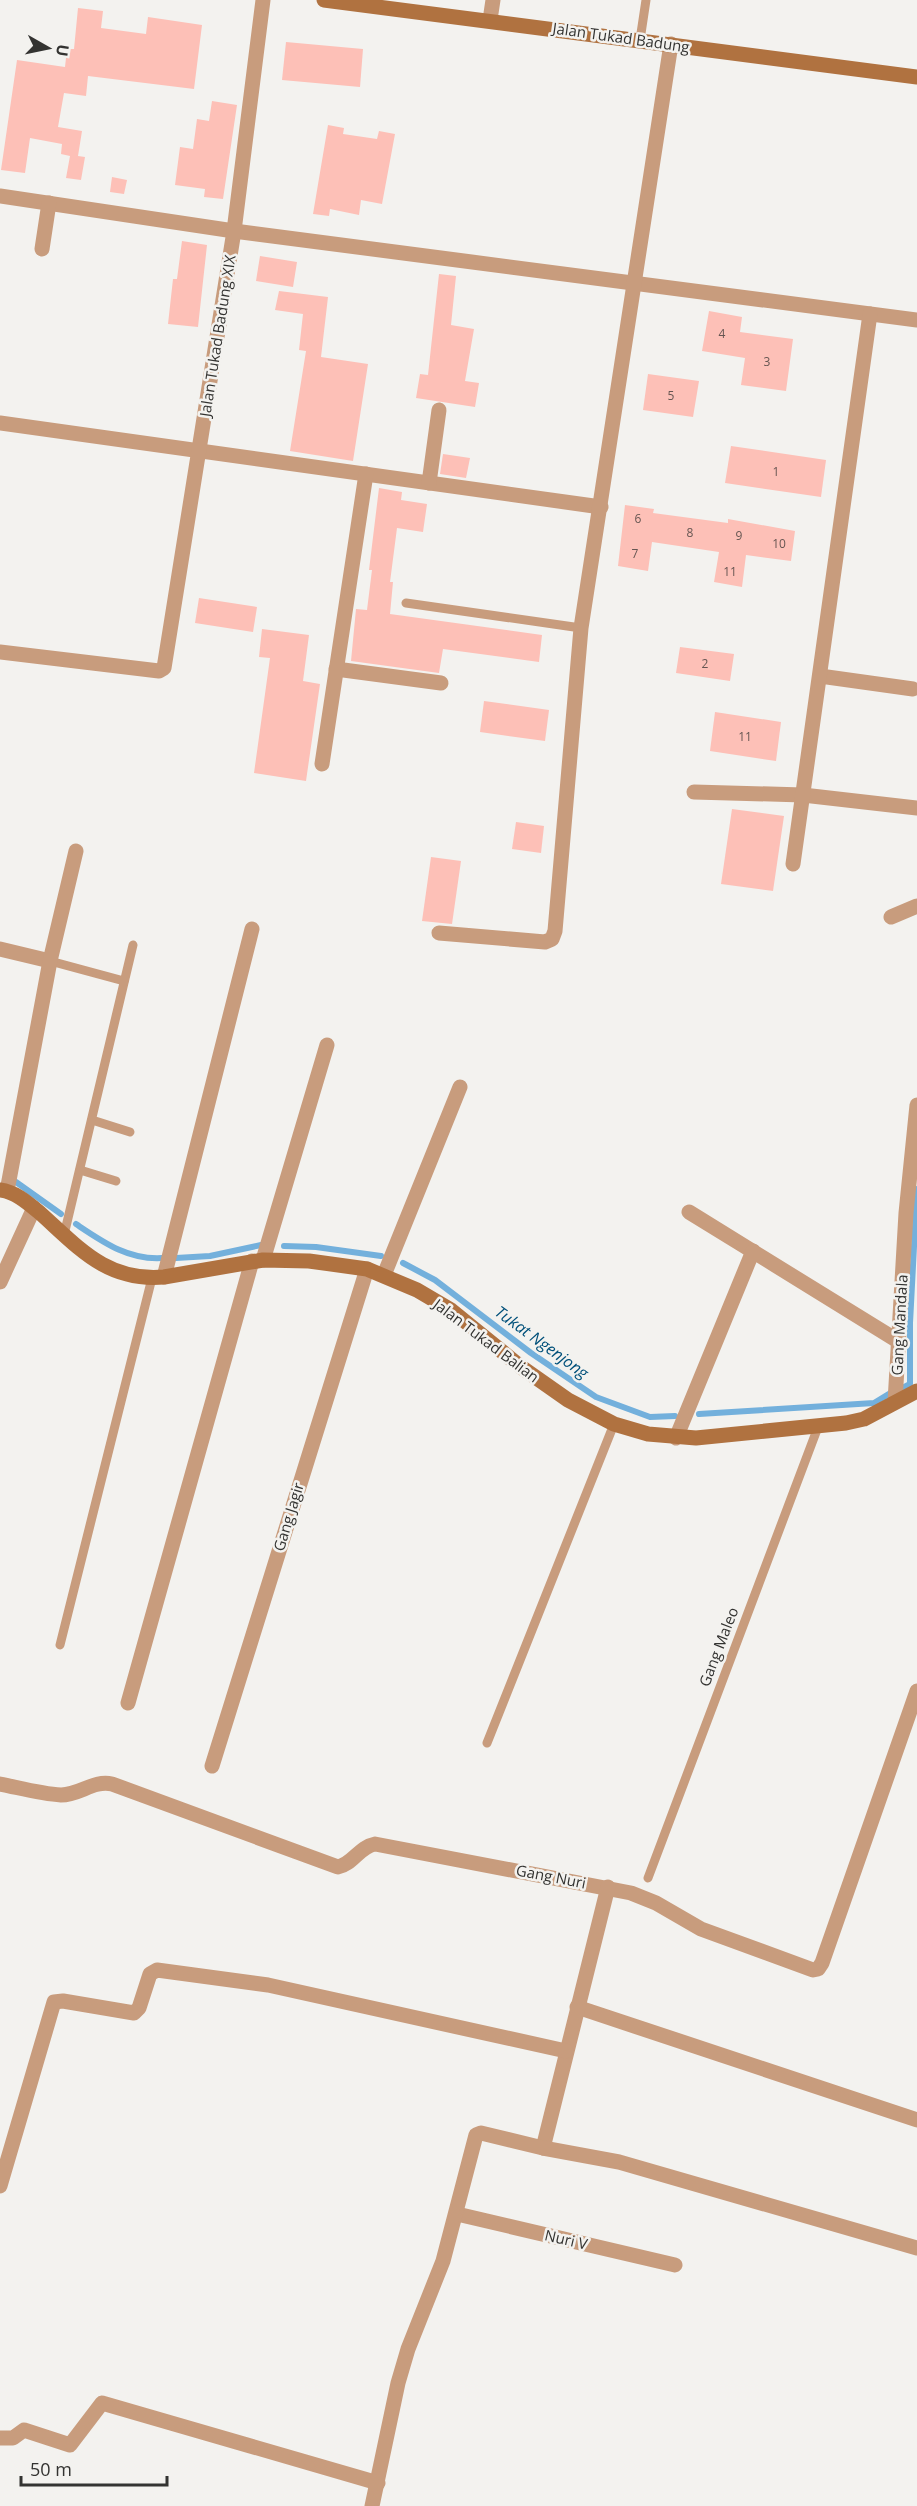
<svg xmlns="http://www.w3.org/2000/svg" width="917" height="2506" font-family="'Open Sans',sans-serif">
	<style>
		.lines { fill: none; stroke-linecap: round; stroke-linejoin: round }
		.stream { stroke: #73b0dc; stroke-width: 6 }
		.building { fill: #fdc0b7 }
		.lane { stroke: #c89c7d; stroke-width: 9 }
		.street { stroke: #c89c7d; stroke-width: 15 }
		.secondary { stroke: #b07240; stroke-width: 15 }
		.labels { text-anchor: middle; stroke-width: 5; stroke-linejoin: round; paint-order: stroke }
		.number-label { font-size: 12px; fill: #665652 }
		.street-label { font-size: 15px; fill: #333331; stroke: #f3f2ef }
		.water-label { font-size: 16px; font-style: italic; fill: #01507a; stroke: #f3f2ef }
	</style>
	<rect width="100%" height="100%" fill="#f3f2ef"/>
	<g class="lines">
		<g class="stream">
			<path d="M16,1182L61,1214"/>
			<path d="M76,1224C103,1242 128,1260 162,1258"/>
			<path d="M284,1246L316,1247L381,1256"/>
			<path d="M176,1258L210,1256L261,1245"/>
			<path d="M403,1263L435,1280L531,1353L596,1397L650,1417L675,1416"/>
			<path d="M899,1390L910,1384V1323L917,1189"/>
			<path d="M699,1414L874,1403L892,1392"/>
		</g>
	</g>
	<g class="building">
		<path d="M78,8L103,11L101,28L146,34L148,17L202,25L194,89L88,76L86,96L64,93L58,127L82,131L78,156L85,157L81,180L66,178L70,156L61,154L62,144L30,138L25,173L1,170L17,60L65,67L67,49H74Z"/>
		<path d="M286,42L363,49L360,87L282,80Z"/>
		<path d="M212,101L237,105L223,199L204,197L205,189L175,185L180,147L193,149L197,119L209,121Z"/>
		<path d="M328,125L344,128L343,134L377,139L379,131L395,134L382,204L361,200L359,215L330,209L329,216L313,214Z"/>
		<path d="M112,177L127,180L124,194L110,192Z"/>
		<path d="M182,241L207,245L198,327L168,324L173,279H177Z"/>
		<path d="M260,256L297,262L293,287L256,281Z"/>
		<path d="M439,274L456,276L451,325L474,329L465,381L479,383L475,407L416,398L420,374L428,375Z"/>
		<path d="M279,291L328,297L321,357L368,364L353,461L290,451L306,351L299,350L303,314L275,310Z"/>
		<path d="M709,311L742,317L740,332L793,339L786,391L741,385L745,358L702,351Z"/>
		<path d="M648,374L699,381L693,417L643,410Z"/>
		<path d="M731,446L826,460L821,497L725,483Z"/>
		<path d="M443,454L470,458L466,478L440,474Z"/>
		<path d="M379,488L402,492L401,500L427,504L423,532L397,528L390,582H393L390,614L542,635L539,662L443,649L439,673L351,661L356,609L367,610L372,570H369Z"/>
		<path d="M625,505L654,509L653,513L728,523V519L795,531L791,561L746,555L742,587L714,582L719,552L652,542L648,571L618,566Z"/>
		<path d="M199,598L257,607L253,632L195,623Z"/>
		<path d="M262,629L309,635L303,681L320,684L306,781L254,773L270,658L259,657Z"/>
		<path d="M680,647L734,654L730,681L676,673Z"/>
		<path d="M484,701L549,710L545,741L480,732Z"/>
		<path d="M715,712L781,722L776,761L710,751Z"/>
		<path d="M732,809L784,816L773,891L721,884Z"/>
		<path d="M516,822L544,826L541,853L512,849Z"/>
		<path d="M431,857L461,861L452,924L422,921Z"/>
	</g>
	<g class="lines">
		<g class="lane">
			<path d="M640,40L646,0"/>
			<path d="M406,603L581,628"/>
			<path d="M50,961L124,981"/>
			<path d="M92,1120L130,1132"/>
			<path d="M80,1170L116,1181"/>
			<path d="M64,1235L133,945"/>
			<path d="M60,1645L152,1278"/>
			<path d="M487,1743L614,1424"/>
			<path d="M648,1878L818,1427"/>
		</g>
		<g class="street">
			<path d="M490,20L493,0"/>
			<path d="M0,196L234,231L917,320"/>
			<path d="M42,249L49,203"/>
			<path d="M0,423L601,507"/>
			<path d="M429,483L439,410"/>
			<path d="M0,652L159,671L164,668L234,231L263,0"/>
			<path d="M336,669L441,683"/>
			<path d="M820,676L913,689"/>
			<path d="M322,764L366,474"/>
			<path d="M694,792L803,795L917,808"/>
			<path d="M793,864L870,314"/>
			<path d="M891,917L917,906"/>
			<path d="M439,933L545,942L552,939L555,931L581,628L671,44"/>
			<path d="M0,949L50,961"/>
			<path d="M7,1191L50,961L76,851"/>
			<path d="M689,1212L898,1341"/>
			<path d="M263,1260L327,1045"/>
			<path d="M384,1275L460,1087"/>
			<path d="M164,1277L252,929"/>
			<path d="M0,1282L34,1208"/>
			<path d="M895,1402L906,1213L917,1105"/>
			<path d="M676,1438L753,1251"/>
			<path d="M128,1703L252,1261"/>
			<path d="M212,1766L367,1269"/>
			<path d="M0,1784C20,1788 41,1794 61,1795C80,1795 93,1780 112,1784L338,1867C353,1864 359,1847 375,1844L631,1893L656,1903L701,1929L813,1970L818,1969L822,1963L917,1691"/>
			<path d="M577,2007L917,2120"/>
			<path d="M543,2148L608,1887"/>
			<path d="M0,2186L54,2002L63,2001L134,2013L139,2008L150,1974L157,1970L268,1985L566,2051"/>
			<path d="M457,2214L675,2265"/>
			<path d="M0,2438H13L24,2430L70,2445L102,2403L378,2483"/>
			<path d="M372,2506L398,2383L408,2349L443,2261L476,2135L481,2133L543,2148L619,2162L917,2248"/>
		</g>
		<g class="secondary">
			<path d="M324,0L917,77"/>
			<path d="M0,1190C16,1192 28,1203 40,1213C79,1248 107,1282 164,1277L263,1260L309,1261L367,1269L417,1290L451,1310L521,1367L568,1400L614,1424L648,1434L696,1438L846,1423L864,1419L917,1391"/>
		</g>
	</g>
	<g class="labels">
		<g class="number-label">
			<text x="722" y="338">4</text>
			<text x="767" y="366">3</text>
			<text x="671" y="400">5</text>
			<text x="776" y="476">1</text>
			<text x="638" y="523">6</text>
			<text x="690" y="537">8</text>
			<text x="739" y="540">9</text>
			<text x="779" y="548">10</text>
			<text x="635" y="558">7</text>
			<text x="730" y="576">11</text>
			<text x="705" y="668">2</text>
			<text x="745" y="741">11</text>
		</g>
		<g class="street-label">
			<text transform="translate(621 38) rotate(8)" y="5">Jalan Tukad Badung</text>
			<text transform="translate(218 336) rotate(-81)" y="5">Jalan Tukad Badung XIX</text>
			<text transform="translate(900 1325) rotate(-87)" y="5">Gang Mandala</text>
			<text transform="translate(486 1341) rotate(37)" y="5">Jalan Tukad Balian</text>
			<text transform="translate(289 1517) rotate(-73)" y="5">Gang Jagir</text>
			<text transform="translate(719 1647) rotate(-69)" y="5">Gang Maleo</text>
			<text transform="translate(551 1877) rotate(11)" y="5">Gang Nuri</text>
			<text transform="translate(566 2240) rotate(13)" y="5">Nuri V</text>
		</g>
		<g class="water-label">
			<text transform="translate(542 1342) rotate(36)" y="6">Tukat Ngenjong</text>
		</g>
	</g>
	<g transform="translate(48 48) rotate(99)" stroke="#f3f2ef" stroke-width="4.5" paint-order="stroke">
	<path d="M0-4.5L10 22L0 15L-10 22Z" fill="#333331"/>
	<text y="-9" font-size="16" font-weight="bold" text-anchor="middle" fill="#333331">U</text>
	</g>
	<path d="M21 2476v9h146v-9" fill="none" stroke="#333331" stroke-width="3"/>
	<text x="30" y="2476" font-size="18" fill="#333331" stroke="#f3f2ef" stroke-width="4.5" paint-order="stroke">50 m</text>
</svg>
